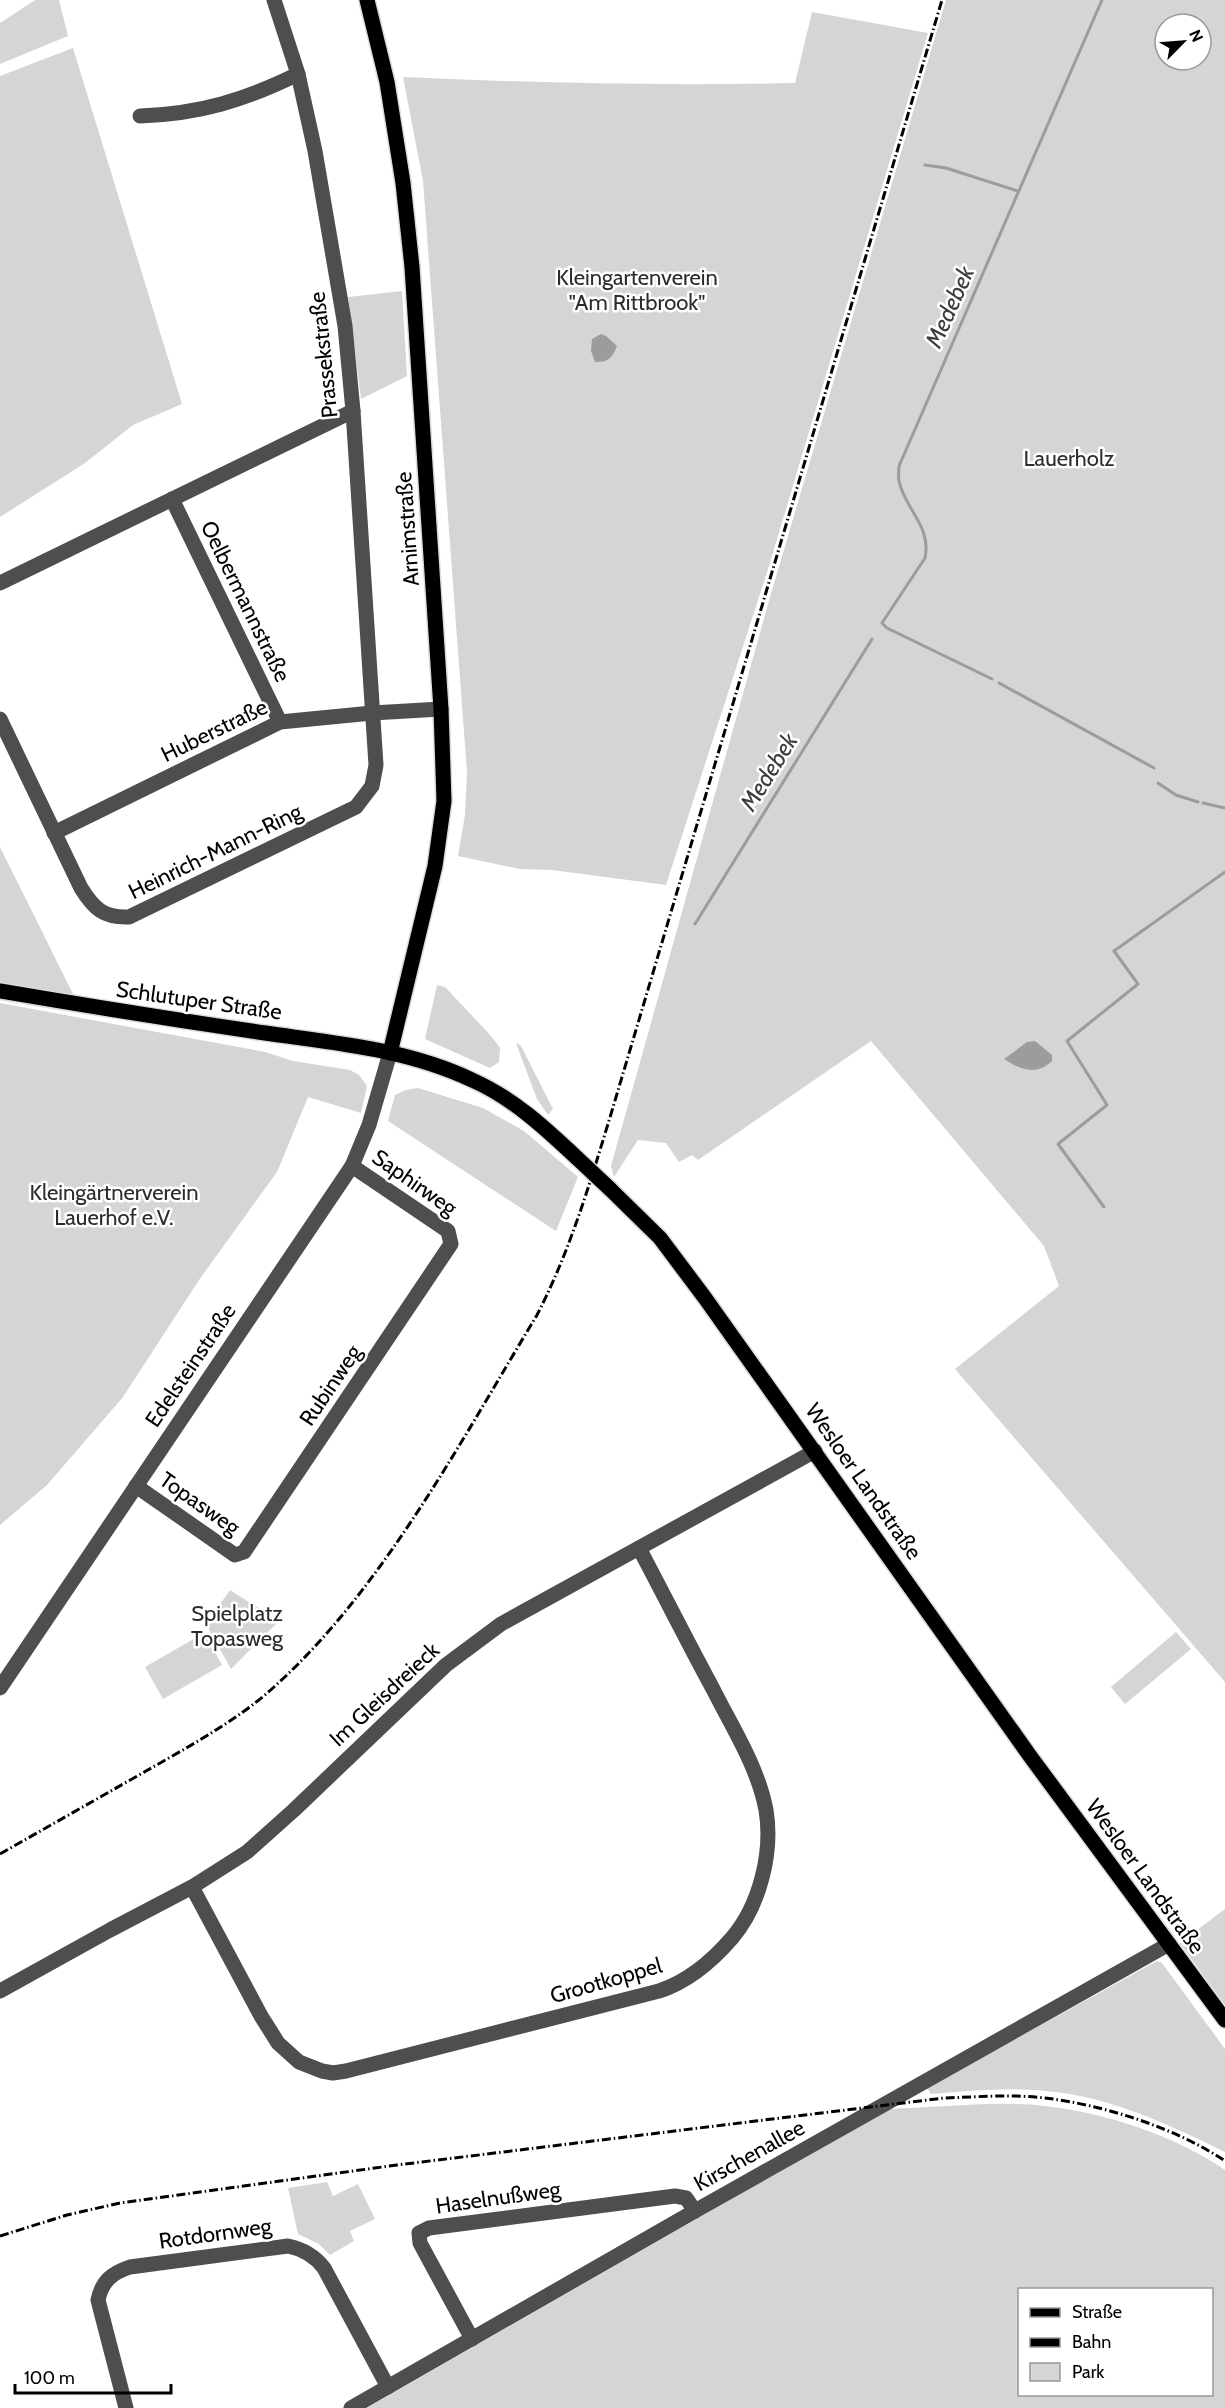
<svg xmlns="http://www.w3.org/2000/svg" width="1225" height="2408" font-family="Cabin,sans-serif">
	<style>
		.green { fill: #d5d5d5; fill-rule: evenodd }
		.water { fill: #9c9c9c }
		.lines { fill: none; stroke-linecap: round; stroke-linejoin: round }
		.stream { stroke: #9c9c9c; stroke-width: 3 }
		.major-casing { stroke: #dbdbdb; stroke-width: 18 }
		.minor { stroke: #4e4e4e; stroke-width: 15 }
		.major { stroke: #000; stroke-width: 15 }
		.rail { stroke: #000; stroke-width: 3; stroke-dasharray: 9 3 1.5 3; stroke-linecap: butt }
		.major-bridge-casing { stroke: #dbdbdb; stroke-width: 18; stroke-linecap: butt }
		.major-bridge { stroke: #000; stroke-width: 15 }
		.labels { text-anchor: middle; stroke-width: 5; stroke-linejoin: round; paint-order: stroke }
		.park-label { font-size: 22px; fill: #2c2c2c; stroke: #fff }
		.street-label { font-size: 22px; fill: #000; stroke: #fff }
		.water-label { font-size: 24px; font-style: italic; fill: #3d3d3d; stroke: #fff }
	</style>
	<rect width="100%" height="100%" fill="#fff"/>
	<g class="green">
		<path d="M35,0H59L68,36L0,64V23Z"/>
		<path d="M946,0H1225V1682L955,1369L1059,1286L1044,1246L871,1041L698,1160L692,1155L679,1162L666,1143L638,1140L614,1177L611,1166L770,597ZM1165,24H1201V60H1165Z"/>
		<path d="M812,12L928,33L769,566L666,885L552,870L520,869L458,856L465,815L467,772L423,181L403,77C534,83 664,86 795,83Z"/>
		<path d="M73,48L182,404L133,425L85,463L0,517V76Z"/>
		<path d="M402,291L407,376L361,399L348,297Z"/>
		<path d="M0,847L74,996L0,983Z"/>
		<path d="M437,985L445,987L492,1037L500,1048L499,1062L490,1068L425,1039Z"/>
		<path d="M0,1003L265,1052L293,1061L350,1070L359,1075L367,1086L361,1113L308,1097L277,1172L199,1280L123,1397L47,1485L0,1525Z"/>
		<path d="M516,1043L521,1046L553,1109L548,1115L537,1099Z"/>
		<path d="M418,1088L483,1108L524,1131L578,1177L556,1231L388,1121L395,1095L406,1090Z"/>
		<path d="M230,1590L279,1621L231,1669L206,1624Z"/>
		<path d="M1176,1632L1191,1649L1125,1704L1111,1687Z"/>
		<path d="M204,1633L222,1665L163,1699L145,1667Z"/>
		<path d="M1225,1909V2005L1180,1943Z"/>
		<path d="M1157,1961L1162,1963L1225,2049V2152C1170,2125 1109,2096 1046,2091C1008,2087 969,2091 931,2094L927,2088Z"/>
		<path d="M985,2104C1005,2104 1025,2103 1045,2106C1106,2113 1174,2135 1225,2170V2408H367L889,2109ZM1020,2290H1212V2394H1020Z"/>
		<path d="M327,2182L333,2196L358,2184L375,2219L350,2231L354,2241L330,2255L319,2244L298,2234L288,2188Z"/>
	</g>
	<g class="water">
		<path d="M601,334L606,336L617,346C612,358 609,362 595,362L591,351L592,339Z"/>
		<path d="M1035,1041L1052,1055V1061C1036,1076 1021,1070 1004,1059L1027,1042Z"/>
	</g>
	<g class="lines">
		<g class="stream">
			<path d="M925,165L946,168L1018,191"/>
			<path d="M992,679L887,628L882,623L925,558C932,526 904,508 899,481C898,476 899,470 899,466L1102,0"/>
			<path d="M999,683L1154,768"/>
			<path d="M1158,783L1176,795L1198,802"/>
			<path d="M1203,803L1225,808"/>
			<path d="M695,924L872,639"/>
			<path d="M1104,1207L1058,1144L1107,1105L1067,1041L1138,984L1114,951L1225,872"/>
		</g>
		<defs>
			<g id="major">
				<path d="M367,0L387,82L403,183L412,267L441,709L444,801L435,866L390,1053"/>
				<path d="M0,991C88,1006 176,1020 265,1033C335,1043 407,1049 472,1080C513,1098 545,1128 577,1158"/>
				<path d="M609,1188L660,1238L705,1298L1030,1756L1225,2020"/>
			</g>
		</defs>
		<use href="#major" class="major-casing"/>
		<g class="minor">
			<path d="M140,116C200,114 245,100 298,74"/>
			<path d="M172,499L280,722"/>
			<path d="M0,583L353,411"/>
			<path d="M0,719L81,888C94,909 104,918 129,917L356,807L372,786L376,765L353,411L345,326L315,151L298,74L274,0"/>
			<path d="M54,833L280,722L372,713L441,709"/>
			<path d="M136,1486L235,1555L244,1552L451,1244L448,1231L352,1166"/>
			<path d="M0,1688L352,1166L369,1125L390,1053"/>
			<path d="M192,1887L261,2016L278,2043L299,2062L322,2071L333,2073L346,2071L659,1991C687,1982 713,1960 732,1938C760,1905 773,1852 766,1810C758,1767 732,1727 713,1689C688,1643 664,1595 639,1548"/>
			<path d="M0,1991L110,1930L192,1887L247,1852L294,1810L446,1665L501,1624L815,1451"/>
			<path d="M472,2339L420,2243L419,2233L429,2228L675,2196L686,2198L695,2211"/>
			<path d="M126,2408L98,2300C102,2281 112,2273 130,2267L288,2246C303,2249 314,2255 324,2268L388,2387"/>
			<path d="M351,2408L695,2211L1169,1944"/>
		</g>
		<use href="#major" class="major"/>
		<g class="rail">
			<path d="M0,1854C49,1826 97,1799 146,1771C188,1747 238,1720 274,1687C383,1589 462,1439 537,1315C570,1251 590,1183 611,1114L942,0"/>
			<path d="M0,2236L67,2215L120,2203L397,2165L944,2098C977,2097 1012,2094 1045,2098C1104,2105 1176,2128 1225,2161"/>
		</g>
		<defs>
			<path id="major-bridge" d="M577,1158L609,1188"/>
		</defs>
		<use href="#major-bridge" class="major-bridge-casing"/>
		<use href="#major-bridge" class="major-bridge"/>
	</g>
	<g class="labels">
		<g class="park-label">
			<text x="637" y="285">Kleingartenverein<tspan x="637" dy="25">"Am Rittbrook"</tspan></text>
			<text x="1069" y="466">Lauerholz</text>
			<text x="114" y="1200">Kleingärtnerverein<tspan x="114" dy="25">Lauerhof e.V.</tspan></text>
			<text x="237" y="1621">Spielplatz<tspan x="237" dy="25">Topasweg</tspan></text>
		</g>
		<g class="street-label">
			<text transform="translate(323 355) rotate(-96)" y="8">Prassekstraße</text>
			<text transform="translate(407 529) rotate(-94)" y="8">Arnimstraße</text>
			<text transform="translate(246 601) rotate(64)" y="8">Oelbermannstraße</text>
			<text transform="translate(214 730) rotate(-26)" y="8">Huberstraße</text>
			<text transform="translate(215 851) rotate(-26)" y="8">Heinrich-Mann-Ring</text>
			<text transform="translate(199 1000) rotate(8)" y="8">Schlutuper Straße</text>
			<text transform="translate(415 1182) rotate(35)" y="8">Saphirweg</text>
			<text transform="translate(190 1365) rotate(-56)" y="8">Edelsteinstraße</text>
			<text transform="translate(330 1385) rotate(-56)" y="8">Rubinweg</text>
			<text transform="translate(864 1481) rotate(55)" y="8">Wesloer Landstraße</text>
			<text transform="translate(200 1503) rotate(35)" y="8">Topasweg</text>
			<text transform="translate(384 1694) rotate(-43)" y="8">Im Gleisdreieck</text>
			<text transform="translate(1146 1876) rotate(54)" y="8">Wesloer Landstraße</text>
			<text transform="translate(606 1980) rotate(-16)" y="8">Grootkoppel</text>
			<text transform="translate(749 2155) rotate(-29)" y="8">Kirschenallee</text>
			<text transform="translate(498 2197) rotate(-8)" y="8">Haselnußweg</text>
			<text transform="translate(215 2233) rotate(-8)" y="8">Rotdornweg</text>
		</g>
		<g class="water-label">
			<text transform="translate(950 307) rotate(-66)" y="8">Medebek</text>
			<text transform="translate(769 772) rotate(-58)" y="8">Medebek</text>
		</g>
	</g>
	<rect x="1018" y="2288" width="195" height="108" fill="#ffffff" stroke="#999999" stroke-width="1.5"/>
	<rect x="1030" y="2308" width="30" height="9" fill="#000000" stroke="#999999" stroke-width="1.5"/>
	<text x="1072" y="2318" font-size="18" fill="#000000">Straße</text>
	<rect x="1030" y="2338" width="30" height="9" fill="#000000" stroke="#999999" stroke-width="1.5"/>
	<text x="1072" y="2348" font-size="18" fill="#000000">Bahn</text>
	<rect x="1030" y="2363" width="30" height="18" fill="#d5d5d5" stroke="#999999" stroke-width="1.5"/>
	<text x="1072" y="2378" font-size="18" fill="#000000">Park</text>
	<g transform="translate(1183 42) rotate(65)"><circle r="28" fill="#ffffff" stroke="#999999" stroke-width="1.5"/>
	<path d="M0-4.5L10 22L0 15L-10 22Z" fill="#000000"/>
	<text y="-9" font-size="16" font-weight="bold" text-anchor="middle" fill="#000000">N</text>
	</g>
	<path d="M15 2384v9h156v-9" fill="none" stroke="#000000" stroke-width="3"/>
	<text x="24" y="2384" font-size="18" fill="#000000" stroke="#ffffff" stroke-width="4.5" paint-order="stroke">100 m</text>
</svg>
